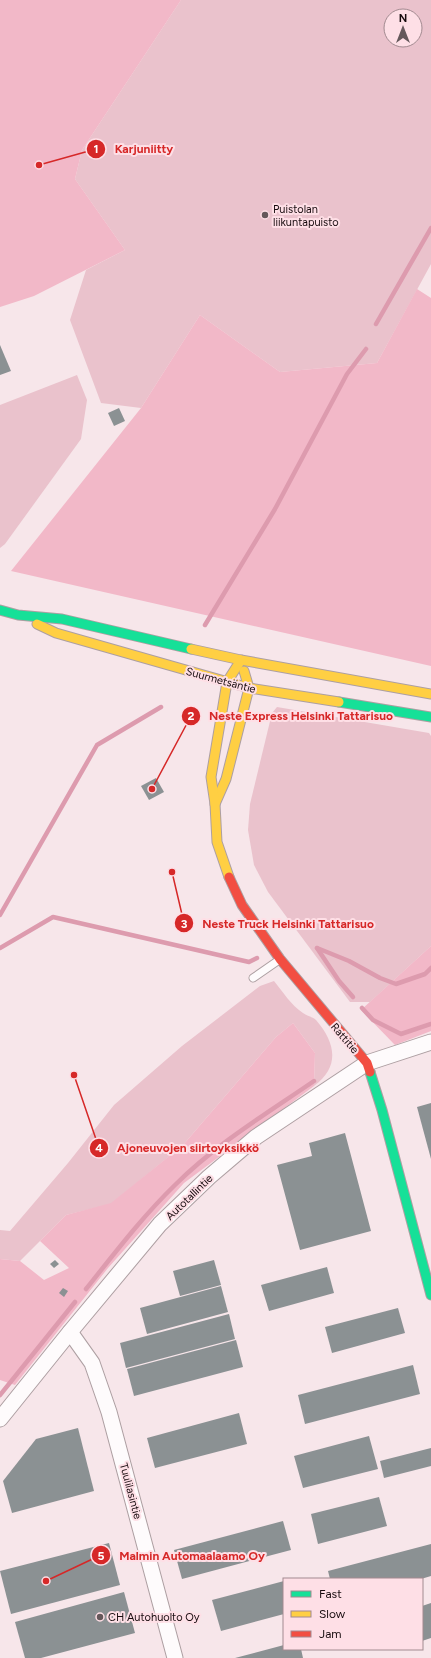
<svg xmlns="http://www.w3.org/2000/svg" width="431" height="1658" font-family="Figtree,sans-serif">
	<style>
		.green { fill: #eac2cc; fill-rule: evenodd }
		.forest { fill: #f2b8c8 }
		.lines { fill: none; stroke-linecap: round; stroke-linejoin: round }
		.stream { stroke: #dd9bae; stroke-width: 4.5 }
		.building { fill: #8b9193 }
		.lane-casing { stroke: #ad9fa2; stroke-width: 9 }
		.street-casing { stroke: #ad9fa2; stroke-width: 17 }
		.fast-casing { stroke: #ad9fa2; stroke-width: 11 }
		.slow-casing { stroke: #ad9fa2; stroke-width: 11 }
		.jam-casing { stroke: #ad9fa2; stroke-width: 11 }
		.lane { stroke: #fefbfc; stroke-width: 7 }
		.street { stroke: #fefbfc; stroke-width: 15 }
		.fast { stroke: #16e098; stroke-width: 9 }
		.slow { stroke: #ffcf43; stroke-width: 9 }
		.jam { stroke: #f24e42; stroke-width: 9 }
		.poi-dot { fill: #65585b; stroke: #fedfe6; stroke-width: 1.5 }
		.labels { text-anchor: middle; stroke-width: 4; stroke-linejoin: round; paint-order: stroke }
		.poi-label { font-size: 11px; fill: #170b0e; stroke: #fedfe6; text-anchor: start }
		.street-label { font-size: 11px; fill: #170b0e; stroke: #fedfe6 }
		.leader { fill: none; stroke: #d62828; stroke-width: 1.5 }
		.callout-dot { fill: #d62828; stroke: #fedfe6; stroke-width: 1.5 }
		.mark-label { font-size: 12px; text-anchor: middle; font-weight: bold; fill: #fff }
		.callout-label { font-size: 12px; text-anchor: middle; font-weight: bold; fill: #d62828; stroke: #fedfe6; stroke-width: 4; stroke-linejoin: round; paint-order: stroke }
	</style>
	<rect width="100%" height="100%" fill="#f7e6ea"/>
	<g class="green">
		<path d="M181,0H431V264L377,363L280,372L200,315L141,408L101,403L70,320L86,270L125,250L75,179L82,150ZM391,16H415V40H391Z"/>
		<path d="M77,375L87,400L81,439L5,544L0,548V405Z"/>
		<path d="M277,707L429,733L431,736V946L370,1002H350L268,892L254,865L248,830L250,804L272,713Z"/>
		<path d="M274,981C283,992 291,1005 303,1013C307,1016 313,1017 316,1020C336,1043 340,1067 314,1086L315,1053L293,1023L276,1037L183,1145L111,1204L66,1215L20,1261L0,1259V1230L10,1231L68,1163L114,1105L182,1046L260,986Z"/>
	</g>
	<g class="forest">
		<path d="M0,0H181L82,150L75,179L125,250L34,296L0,307Z"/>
		<path d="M417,289L431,298V666L11,571L141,408L200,315L280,372L377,363Z"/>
		<path d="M431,946V1031L395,1045L361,1010Z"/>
		<path d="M293,1023L315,1053L314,1086L184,1183L108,1268L15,1385L0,1380V1259L20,1261L44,1280L69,1268L40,1241L66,1215L111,1203L183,1145L276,1037Z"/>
	</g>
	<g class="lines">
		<g class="stream">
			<path d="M376,324L431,228"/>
			<path d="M205,625L275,509L347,374L366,349"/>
			<path d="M0,915L97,745L161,707"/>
			<path d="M0,948L53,917L249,962L257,958"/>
			<path d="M317,948L349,961L380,978L396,984L425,974L431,968"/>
			<path d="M317,948L339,981L353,997"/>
			<path d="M362,1008L373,1020L401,1034L431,1024"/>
			<path d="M86,1289C114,1254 142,1217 175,1185C216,1144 266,1114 314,1081"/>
			<path d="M0,1395L75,1302"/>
		</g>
	</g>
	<g class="building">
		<path d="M0,345L11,371L0,375Z"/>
		<path d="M119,408L125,421L114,426L108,413Z"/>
		<path d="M156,778L164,792L149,800L141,786Z"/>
		<path d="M431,1103V1159L417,1107Z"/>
		<path d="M345,1133L371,1231L300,1250L277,1165L312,1156L309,1143Z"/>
		<path d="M55,1260L59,1264L54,1268L50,1264Z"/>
		<path d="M214,1260L221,1285L180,1296L173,1271Z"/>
		<path d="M327,1267L334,1293L269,1311L261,1285Z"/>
		<path d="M221,1286L228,1312L147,1334L140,1308Z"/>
		<path d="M63,1288L68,1291L64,1297L59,1293Z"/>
		<path d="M398,1308L405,1333L332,1353L325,1327Z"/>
		<path d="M229,1314L235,1339L126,1368L120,1343Z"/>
		<path d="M236,1340L243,1367L134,1396L127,1369Z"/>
		<path d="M413,1365L420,1394L305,1424L298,1395Z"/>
		<path d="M239,1413L247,1444L155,1468L147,1438Z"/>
		<path d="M78,1428L94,1491L12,1513L3,1481L36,1439Z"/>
		<path d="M369,1436L378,1469L303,1488L294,1456Z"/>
		<path d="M431,1448V1466L384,1478L380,1461Z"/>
		<path d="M379,1497L387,1526L318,1544L311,1514Z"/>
		<path d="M283,1521L291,1550L182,1579L174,1550Z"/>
		<path d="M109,1543L120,1585L11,1614L0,1571Z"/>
		<path d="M431,1544V1576L421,1579H330L328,1571Z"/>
		<path d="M284,1581V1614L221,1631L212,1600Z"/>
		<path d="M124,1592L135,1633L41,1658H25L15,1622Z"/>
		<path d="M431,1603V1638L422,1641V1606Z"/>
		<path d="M284,1645V1649H301L303,1658H235Z"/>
	</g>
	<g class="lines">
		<defs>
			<path id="lane" d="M253,978L279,960"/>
			<g id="street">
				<path d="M70,1332L92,1363L109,1412L175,1658"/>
				<path d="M0,1419L70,1332L160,1224L209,1177L256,1137L367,1063L431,1042"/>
			</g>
			<g id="fast">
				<path d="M0,610L18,615L62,619L191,649"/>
				<path d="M339,702L431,717"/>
				<path d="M370,1072L382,1110L431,1295"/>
			</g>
			<g id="slow">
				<path d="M37,624L56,633L249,688L339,702"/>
				<path d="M191,649L241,660L431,694"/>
				<path d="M215,804L226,779L249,688L244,671"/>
				<path d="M229,877L217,842L215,804L211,777L227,682L241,660"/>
			</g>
			<path id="jam" d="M229,877L242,905L280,959L367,1063L370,1072"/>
		</defs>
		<use href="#lane" class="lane-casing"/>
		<use href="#street" class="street-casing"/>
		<use href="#fast" class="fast-casing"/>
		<use href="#slow" class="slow-casing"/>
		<use href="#jam" class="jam-casing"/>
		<use href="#lane" class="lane"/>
		<use href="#street" class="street"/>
		<use href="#fast" class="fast"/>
		<use href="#slow" class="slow"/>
		<use href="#jam" class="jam"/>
	</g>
	<g class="poi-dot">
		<circle cx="265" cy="215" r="4"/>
		<circle cx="100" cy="1617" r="4"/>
	</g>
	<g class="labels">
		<g class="poi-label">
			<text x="273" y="213">Puistolan<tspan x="273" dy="13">liikuntapuisto</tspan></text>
			<text x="108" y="1621">CH Autohuolto Oy</text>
		</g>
		<g class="street-label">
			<text transform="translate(221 680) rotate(15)" y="4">Suurmetsäntie</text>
			<text transform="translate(345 1038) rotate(49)" y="4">Rattitie</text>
			<text transform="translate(189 1197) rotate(-44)" y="4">Autotallintie</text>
			<text transform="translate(131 1491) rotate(75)" y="4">Tuulilasintie</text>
		</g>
	</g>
	<path class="leader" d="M39 165L96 149M152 789L191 716M172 872L184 923M74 1075L99 1148M46 1581L101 1555"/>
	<g class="callout-dot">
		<circle cx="39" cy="165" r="4"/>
		<circle cx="152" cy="789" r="4"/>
		<circle cx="172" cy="872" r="4"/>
		<circle cx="74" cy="1075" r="4"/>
		<circle cx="46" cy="1581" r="4"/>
		<circle cx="96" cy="149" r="10"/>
		<circle cx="191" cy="716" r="10"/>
		<circle cx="184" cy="923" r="10"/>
		<circle cx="99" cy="1148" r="10"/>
		<circle cx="101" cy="1555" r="10"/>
	</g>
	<g class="mark-label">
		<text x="96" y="153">1</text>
		<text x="191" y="720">2</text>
		<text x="184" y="928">3</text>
		<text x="99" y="1152">4</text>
		<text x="101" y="1560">5</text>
	</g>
	<g class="callout-label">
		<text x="144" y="153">Karjuniitty</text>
		<text x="301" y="720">Neste Express Helsinki Tattarisuo</text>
		<text x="288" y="928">Neste Truck Helsinki Tattarisuo</text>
		<text x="188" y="1152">Ajoneuvojen siirtoyksikkö</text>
		<text x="192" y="1560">Malmin Automaalaamo Oy</text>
	</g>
	<rect x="283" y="1578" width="140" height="72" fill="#fedfe6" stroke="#a28a90"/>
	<rect x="291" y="1591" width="20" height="6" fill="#16e098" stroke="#a28a90"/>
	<text x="319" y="1598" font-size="12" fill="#170b0e">Fast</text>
	<rect x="291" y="1611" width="20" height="6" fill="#ffcf43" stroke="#a28a90"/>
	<text x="319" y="1618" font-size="12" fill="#170b0e">Slow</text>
	<rect x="291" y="1631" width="20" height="6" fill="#f24e42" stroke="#a28a90"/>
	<text x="319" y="1638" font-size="12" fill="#170b0e">Jam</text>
	<g transform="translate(403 28)"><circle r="19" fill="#fedfe6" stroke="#a28a90"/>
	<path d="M0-3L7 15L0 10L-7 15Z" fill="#65585b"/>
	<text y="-6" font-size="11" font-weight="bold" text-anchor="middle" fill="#170b0e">N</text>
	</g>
</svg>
